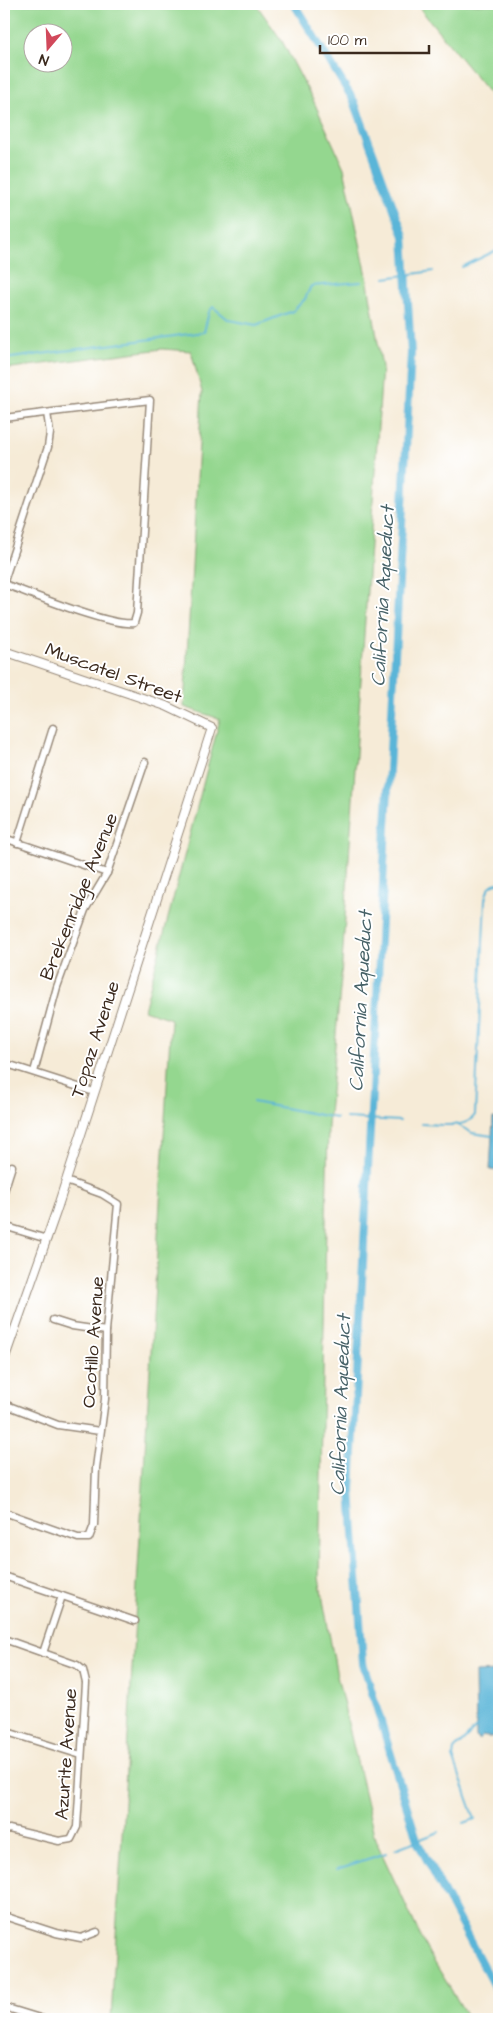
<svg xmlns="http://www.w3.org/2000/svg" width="503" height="2023" font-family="'Architects Daughter',sans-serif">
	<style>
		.green { fill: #94d78f; stroke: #688056; fill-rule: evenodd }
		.water { fill: #5ab5d8; stroke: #4a707b }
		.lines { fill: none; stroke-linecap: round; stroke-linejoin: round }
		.stream { stroke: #5ab5d8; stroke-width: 2 }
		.canal { stroke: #5ab5d8; stroke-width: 8 }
		.minor-casing { stroke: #988a7a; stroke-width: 9 }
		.tertiary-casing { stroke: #988a7a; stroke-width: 10 }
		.minor { stroke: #fff; stroke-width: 6 }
		.tertiary { stroke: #fff; stroke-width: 8 }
		.labels { text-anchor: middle; stroke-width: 4; stroke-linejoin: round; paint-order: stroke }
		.street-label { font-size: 19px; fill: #3b2a1e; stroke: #fff }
		.water-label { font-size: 20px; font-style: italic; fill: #476268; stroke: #fff }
	</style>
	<rect width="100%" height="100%" fill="#fff"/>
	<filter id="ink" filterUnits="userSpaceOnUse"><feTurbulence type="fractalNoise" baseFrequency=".02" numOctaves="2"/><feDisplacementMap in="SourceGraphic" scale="10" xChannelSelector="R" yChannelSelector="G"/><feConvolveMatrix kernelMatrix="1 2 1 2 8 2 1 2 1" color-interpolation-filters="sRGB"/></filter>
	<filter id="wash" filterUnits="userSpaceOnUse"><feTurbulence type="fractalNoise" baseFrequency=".0096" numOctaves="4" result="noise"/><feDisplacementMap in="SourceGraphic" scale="20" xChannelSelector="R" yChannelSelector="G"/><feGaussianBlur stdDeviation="1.12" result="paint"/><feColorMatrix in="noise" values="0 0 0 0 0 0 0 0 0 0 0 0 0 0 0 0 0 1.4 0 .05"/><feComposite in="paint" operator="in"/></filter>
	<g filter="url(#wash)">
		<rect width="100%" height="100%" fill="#f6ebd7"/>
		<g class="green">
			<path d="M4,4H256L282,41L314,102L344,168L366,271L382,367L341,978L328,1126L319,1578L337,1676L375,1839L427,1950L469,2019H111L171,1019L144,1010L220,719L184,707L202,392L191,351L162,349L4,369ZM32,32H62V62H32Z"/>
			<path d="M420,4H499V105L421,10Z"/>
		</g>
		<g class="water">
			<path d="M493,1118H499V1171L490,1170Z"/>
			<path d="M499,1671V1744L493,1738L482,1736L480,1740L476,1737L475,1672Z"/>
		</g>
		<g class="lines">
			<g class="stream">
				<path d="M462,267L499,249"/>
				<path d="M385,278L433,271"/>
				<path d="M4,359L204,332L209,312L213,307L229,320L256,325L293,311L305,299L311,286L361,282"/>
				<path d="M253,1102L336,1118"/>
				<path d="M346,1118L400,1121"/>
				<path d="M422,1124C438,1124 465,1130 475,1115L485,900C487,891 489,883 499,883"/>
				<path d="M458,1125L472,1133L492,1136"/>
				<path d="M464,1823L475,1819L453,1757L454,1750L476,1728"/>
				<path d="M395,1849L439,1832"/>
				<path d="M337,1869L386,1853"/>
			</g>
			<path class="canal" d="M294,4L354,101L404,236L411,353L351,1490L363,1663L418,1843L499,1996"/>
		</g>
	</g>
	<g filter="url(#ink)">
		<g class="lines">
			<defs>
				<g id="minor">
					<path d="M4,418L150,400L137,613L134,623C111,627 30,593 4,584"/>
					<path d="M4,581L48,447L50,433L47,413"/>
					<path d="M4,838L107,873"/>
					<path d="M17,843L53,728"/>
					<path d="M4,1063L94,1092"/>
					<path d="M34,1072L57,987L85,910L107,873L145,762"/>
					<path d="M4,1191L12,1166"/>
					<path d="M4,1226L47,1239"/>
					<path d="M53,1320L72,1326L106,1331"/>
					<path d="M4,1404L58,1425L100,1431"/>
					<path d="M4,1512L78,1538H89L94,1525L96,1468L105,1399L106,1331L118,1204L102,1194L66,1181"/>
					<path d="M4,1576L135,1621"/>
					<path d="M4,1639L77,1665L83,1670L86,1683L77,1827L71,1839L59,1841L9,1829L4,1831"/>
					<path d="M43,1653L62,1596"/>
					<path d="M4,1731L81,1755"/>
					<path d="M4,1916L56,1933L81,1938L97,1932"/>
					<path d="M4,2007L43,2019"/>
				</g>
				<path id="tertiary" d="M4,651L166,706L212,728L56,1212L4,1360"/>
			</defs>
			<use href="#minor" class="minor-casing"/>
			<use href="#tertiary" class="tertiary-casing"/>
			<use href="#minor" class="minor"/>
			<use href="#tertiary" class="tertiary"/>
		</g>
	</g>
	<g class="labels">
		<g class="street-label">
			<text transform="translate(114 672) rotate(20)" y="7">Muscatel Street</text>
			<text transform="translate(78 896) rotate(-68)" y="7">Brekenridge Avenue</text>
			<text transform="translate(94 1039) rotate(-72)" y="7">Topaz Avenue</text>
			<text transform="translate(92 1342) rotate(-86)" y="7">Ocotillo Avenue</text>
			<text transform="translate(65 1754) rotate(-86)" y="7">Azurite Avenue</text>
		</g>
		<g class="water-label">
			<text transform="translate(382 596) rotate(-87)" y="7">California Aqueduct</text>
			<text transform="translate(360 1001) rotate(-87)" y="7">California Aqueduct</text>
			<text transform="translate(340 1405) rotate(-88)" y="7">California Aqueduct</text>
		</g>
	</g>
	<rect width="503" height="2023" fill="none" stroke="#fff" stroke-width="20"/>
	<g transform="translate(48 48) rotate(199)"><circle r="24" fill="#ffffff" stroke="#b1aaa5"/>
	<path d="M0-4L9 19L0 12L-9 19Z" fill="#d1495b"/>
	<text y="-8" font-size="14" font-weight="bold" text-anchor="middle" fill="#3b2a1e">N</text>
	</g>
	<path d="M320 45v8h109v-8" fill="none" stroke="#3b2a1e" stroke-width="2.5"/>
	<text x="328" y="45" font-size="15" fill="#3b2a1e" stroke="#ffffff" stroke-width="4" paint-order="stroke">100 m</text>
</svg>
